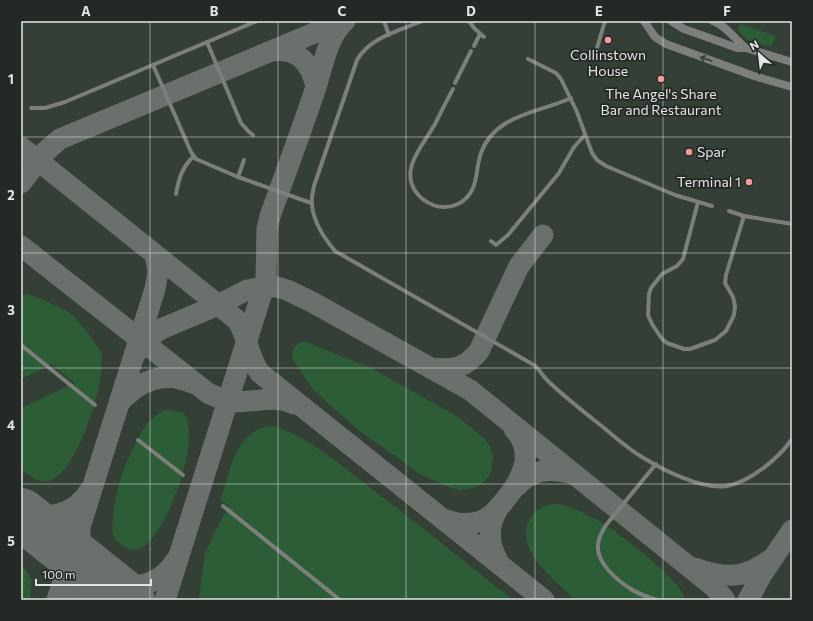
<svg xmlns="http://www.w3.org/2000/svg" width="813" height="621" font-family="Commissioner,sans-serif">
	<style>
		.built { fill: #343f35 }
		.grass { fill: #2d5d37 }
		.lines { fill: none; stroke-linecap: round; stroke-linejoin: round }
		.taxiway { stroke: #6c706c; stroke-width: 21 }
		.runway { stroke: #6c706c; stroke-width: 52 }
		.service { stroke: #7c7f7c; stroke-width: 4 }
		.minor { stroke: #7c7f7c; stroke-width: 8 }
		.oneway { stroke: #3a3e3b }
		.grid { fill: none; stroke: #e2e6e3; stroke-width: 1; stroke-opacity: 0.55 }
		.poi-dot { fill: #f59b9b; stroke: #242925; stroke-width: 1.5 }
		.labels { text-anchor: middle; stroke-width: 3.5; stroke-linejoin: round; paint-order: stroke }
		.poi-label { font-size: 14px; fill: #e2e6e3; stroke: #242925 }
		.neatline { fill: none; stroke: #e2e6e3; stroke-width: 1.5 }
		.grid-label { font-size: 13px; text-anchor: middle; font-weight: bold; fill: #e2e6e3 }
	</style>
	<rect width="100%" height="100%" fill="#2e332e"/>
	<rect class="built" x="21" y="21" width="771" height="579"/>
	<g class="grass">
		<path d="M740,24L776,36L771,47C759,44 745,42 738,30Z"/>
		<path d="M21,295C24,295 27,294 30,295C36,296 63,309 69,312C76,317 98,345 101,352C108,378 76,477 48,481C37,483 29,475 21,469V408L75,383L51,364L21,379Z"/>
		<path d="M301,342H306L371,368L458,417L484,438L490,446L493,456L492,468L490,475L485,481L480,485L474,488L460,490L451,488L420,474L357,429L331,406L313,389L293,360C290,352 294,346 301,342Z"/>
		<path d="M165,410L182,412C186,416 188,420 188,426C190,439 188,455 184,468C179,488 160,541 139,549C134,551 129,549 125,547C121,544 116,541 114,537C108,527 119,482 123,471C132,452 143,418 165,410Z"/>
		<path d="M272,426C307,436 336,461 364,483C415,521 464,561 513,600H199L205,554L213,535L229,506L221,500C228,476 234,441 259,429C263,427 268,427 272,426Z"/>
		<path d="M555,504C571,505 592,517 606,525C622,536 683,581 685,600H576C557,583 512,548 530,519C535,509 545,505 555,504Z"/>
		<path d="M21,562L32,580L30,600H21Z"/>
	</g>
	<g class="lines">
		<g class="taxiway">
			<path d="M272,51C298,48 310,62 316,86"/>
			<path d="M21,147L237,320C249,339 247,355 260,373L544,600"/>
			<path d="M21,183L45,152L60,139L343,21"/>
			<path d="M21,246L208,393C215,396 222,400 229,401C252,405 271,393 294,404"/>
			<path d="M134,355L149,337L161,329L218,305L247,290L264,287H277L287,290L312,302L470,390L714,587L725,600"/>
			<path d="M431,368C452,370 465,369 479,351L519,266L543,235"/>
			<path d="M119,403C138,381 164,370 192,383"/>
			<path d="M516,487C533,468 550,468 574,474"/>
			<path d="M498,509C486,528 489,546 500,565"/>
			<path d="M21,510C45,523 76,514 90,490"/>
			<path d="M444,519C457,524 472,526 485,519C493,515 499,507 505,500C522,479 536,453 514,429"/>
			<path d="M80,529C75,585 148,607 176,560"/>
			<path d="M51,538C59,549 63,560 63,574"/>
			<path d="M695,568C711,574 731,579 748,572C757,569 765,563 773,558"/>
			<path d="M57,600L155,289L158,271L155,255"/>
			<path d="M66,600C83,587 102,587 120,593"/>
			<path d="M165,600L266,280L267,229L270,216C285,175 300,134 314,93C322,71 327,36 345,21"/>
			<path d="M748,600L761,576L792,530"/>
		</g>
		<path class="runway" d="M21,514L129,600"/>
		<g class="service">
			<path d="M384,21L389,35"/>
			<path d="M422,21C399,31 370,37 357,60L314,186C313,192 311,198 312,204C313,222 324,238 335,251L534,365C540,370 544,378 550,383C564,396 579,408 594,420C610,432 625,447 642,457C663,470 702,490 727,486C750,482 779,458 792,439"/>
			<path d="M469,21L474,28L484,37"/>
			<path d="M207,42L241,123L249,132L253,135"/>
			<path d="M474,46L480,34"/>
			<path d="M597,48L605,21"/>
			<path d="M528,59L556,73L561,79L577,112L592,153L597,160L606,166L675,195L712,206"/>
			<path d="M153,65L191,152L196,159L238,177L311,203"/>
			<path d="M455,83L471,51"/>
			<path d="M453,89C447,100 441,112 435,124C424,144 399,169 416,192C420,198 426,202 433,205C443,209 456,207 464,200C479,188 475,169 481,153C495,114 539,113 571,98"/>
			<path d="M31,108H45L65,102L257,21"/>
			<path d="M238,177L244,160"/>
			<path d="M176,194C179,178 182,167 194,156"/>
			<path d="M698,202L683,259L677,266L662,274L651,288L649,294L648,315L652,324L662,339L667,343L684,349H690L715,340L726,331L734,315L735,306L733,297L725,283L726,275L744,216"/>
			<path d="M729,211L744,216L792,224"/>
			<path d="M491,241L496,245L508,235L559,173L574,147L585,135"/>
			<path d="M21,345L95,405"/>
			<path d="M138,440L183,475"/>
			<path d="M656,464L606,525C602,532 597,540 598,549C599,565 618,581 631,589C638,594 648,597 657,600"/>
			<path d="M223,506L340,600"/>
		</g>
		<g class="minor">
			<path d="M644,21L655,37L666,44L754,76L792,87"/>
			<path d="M671,21L684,29L704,36L737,48H746L792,62"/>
			<path d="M713,21C727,26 734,39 746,48"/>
		</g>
	</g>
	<defs><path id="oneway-shaft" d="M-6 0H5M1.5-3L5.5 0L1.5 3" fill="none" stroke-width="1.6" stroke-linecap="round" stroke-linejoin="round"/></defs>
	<use class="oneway" href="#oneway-shaft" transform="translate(706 59) rotate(-161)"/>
	<path class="grid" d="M150,21V600M278,21V600M406,21V600M535,21V600M663,21V600M21,137H792M21,253H792M21,368H792M21,484H792"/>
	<g class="poi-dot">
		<circle cx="608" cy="40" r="4"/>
		<circle cx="661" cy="79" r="4"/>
		<circle cx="689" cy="152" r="4"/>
		<circle cx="749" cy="182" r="4"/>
	</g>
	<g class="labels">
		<g class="poi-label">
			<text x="608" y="60">Collinstown<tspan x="608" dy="16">House</tspan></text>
			<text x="661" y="99">The Angel's Share<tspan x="661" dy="16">Bar and Restaurant</tspan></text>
			<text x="697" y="157" text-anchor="start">Spar</text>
			<text x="741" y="187" text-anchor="end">Terminal 1</text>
		</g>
	</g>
	<rect width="813" height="621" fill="none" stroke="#242925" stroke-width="44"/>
	<g transform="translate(759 54) rotate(332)" stroke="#242925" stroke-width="3" paint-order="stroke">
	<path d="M0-3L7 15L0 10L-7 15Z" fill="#e2e6e3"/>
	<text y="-6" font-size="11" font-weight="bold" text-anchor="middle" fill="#e2e6e3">N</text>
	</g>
	<path d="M36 579v6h115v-6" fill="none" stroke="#e2e6e3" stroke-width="2"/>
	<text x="42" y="579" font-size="12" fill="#e2e6e3" stroke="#242925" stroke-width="3" paint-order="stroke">100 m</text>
	<rect x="22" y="22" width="769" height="577" class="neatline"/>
	<g class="grid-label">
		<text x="86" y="16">A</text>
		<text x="214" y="16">B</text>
		<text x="342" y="16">C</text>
		<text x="471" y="16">D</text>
		<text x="599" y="16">E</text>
		<text x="727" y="16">F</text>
		<text x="11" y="84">1</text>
		<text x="11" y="200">2</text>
		<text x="11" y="315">3</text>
		<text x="11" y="430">4</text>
		<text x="11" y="546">5</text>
	</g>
</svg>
